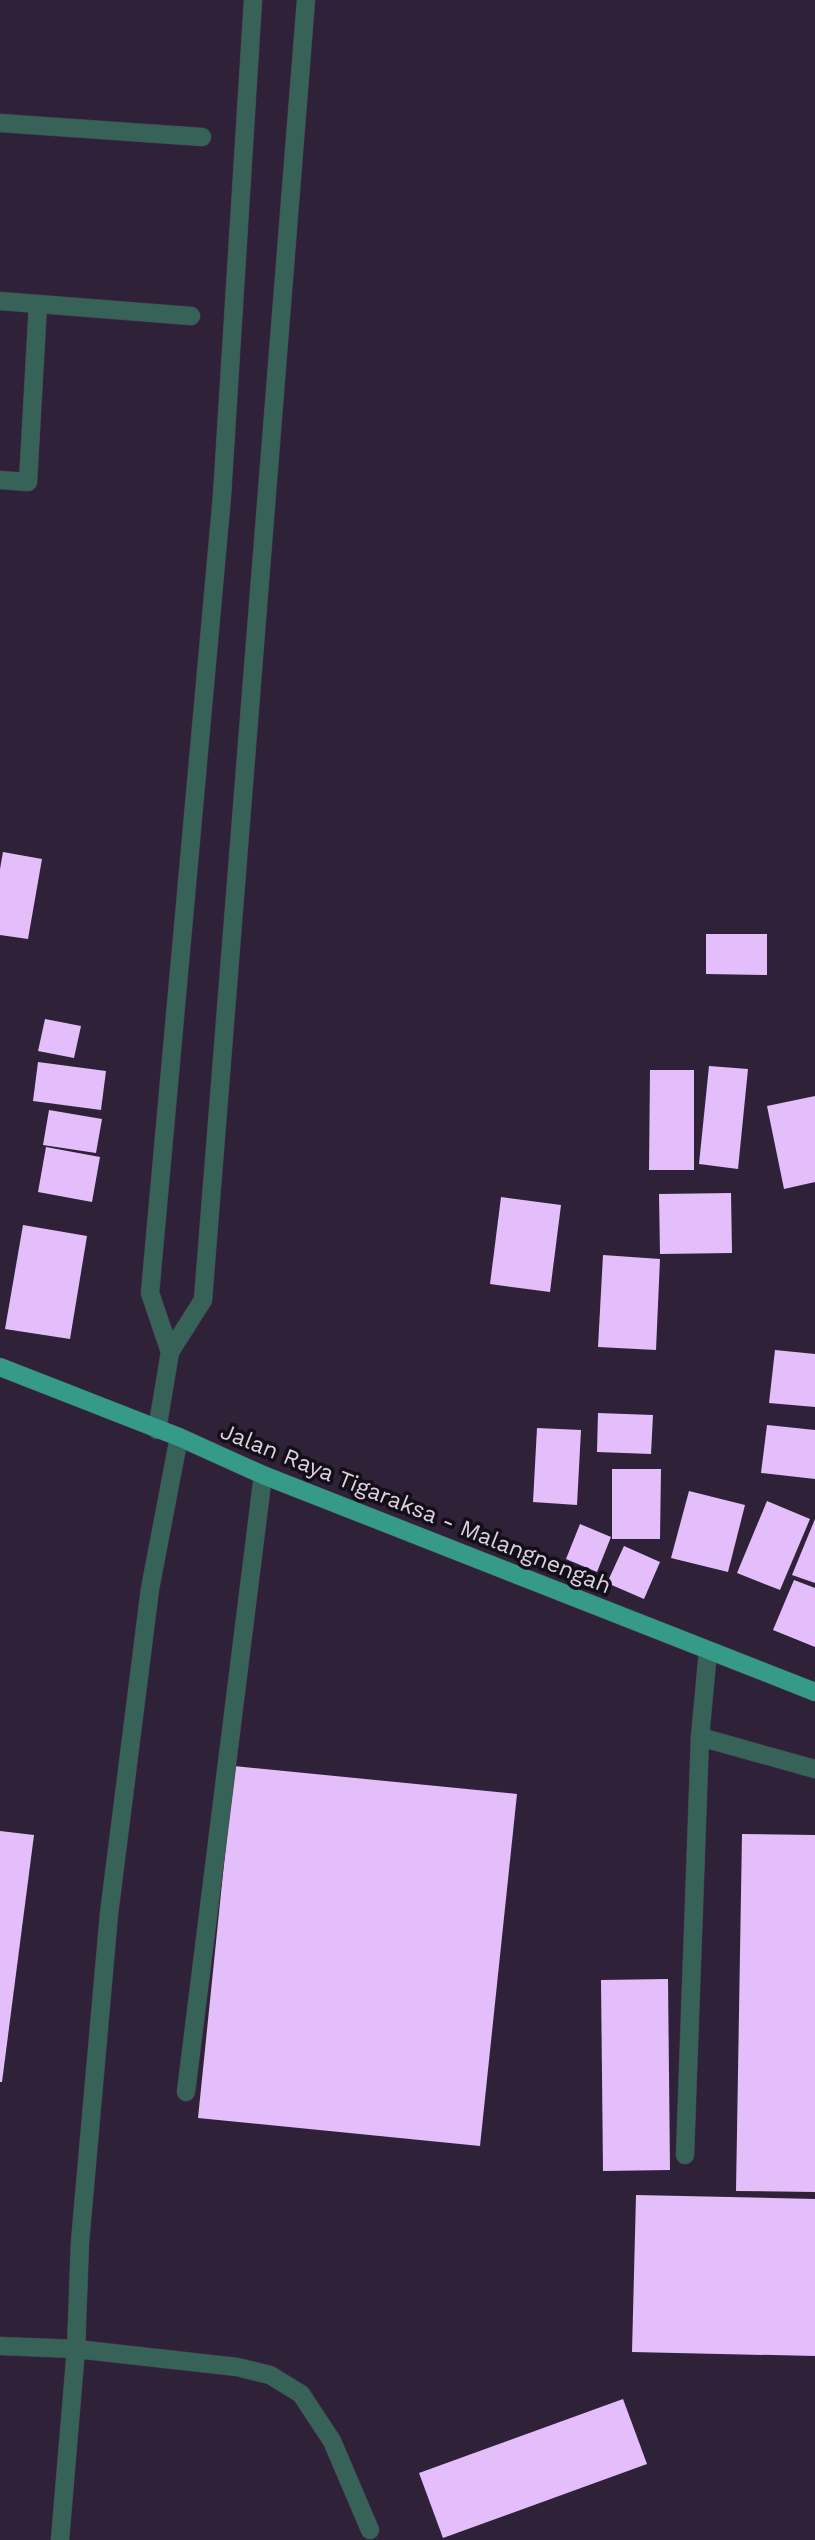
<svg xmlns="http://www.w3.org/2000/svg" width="815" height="2540" font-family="'Work Sans',sans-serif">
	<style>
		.building { fill: #e3befb }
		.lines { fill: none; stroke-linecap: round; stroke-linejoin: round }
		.lane-casing { stroke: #4a3e53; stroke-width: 19 }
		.street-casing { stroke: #4a3e53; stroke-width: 19 }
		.primary-casing { stroke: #4a3e53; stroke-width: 19 }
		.lane { stroke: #366258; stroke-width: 18 }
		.street { stroke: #366258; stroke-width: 18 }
		.primary { stroke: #359a87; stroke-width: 18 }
		.labels { text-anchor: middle; stroke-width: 7; stroke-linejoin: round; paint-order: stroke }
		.street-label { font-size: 23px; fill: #dad2e0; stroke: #140e18 }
	</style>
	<rect width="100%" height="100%" fill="#2f2238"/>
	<g class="building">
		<path d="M3,852L42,859L28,939L0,935V869Z"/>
		<path d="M706,934H767V975L706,974Z"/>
		<path d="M45,1019L81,1026L74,1058L38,1051Z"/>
		<path d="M38,1062L106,1071L101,1110L33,1101Z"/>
		<path d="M709,1066L748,1069L738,1169L699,1164Z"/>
		<path d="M650,1070H694V1170H649Z"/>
		<path d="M815,1096V1182L784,1189L767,1106Z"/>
		<path d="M49,1110L102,1119L96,1153L43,1145Z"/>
		<path d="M46,1147L100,1157L92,1202L38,1192Z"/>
		<path d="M731,1193L732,1253L660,1254L659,1194Z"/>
		<path d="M501,1197L561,1205L550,1292L490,1284Z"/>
		<path d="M23,1225L87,1236L70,1339L5,1329Z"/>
		<path d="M603,1255L660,1259L656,1350L598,1347Z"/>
		<path d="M775,1350L815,1354V1407L769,1403Z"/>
		<path d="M598,1413L653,1415L651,1454L597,1452Z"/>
		<path d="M767,1425L815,1430V1479L761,1473Z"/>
		<path d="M537,1428L581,1430L577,1505L533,1502Z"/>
		<path d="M612,1469H661L660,1539H612Z"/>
		<path d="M689,1491L745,1505L728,1572L671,1558Z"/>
		<path d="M767,1501L810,1519L780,1590L737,1573Z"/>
		<path d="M815,1519V1583L792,1575Z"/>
		<path d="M580,1524L611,1537L597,1572L566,1559Z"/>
		<path d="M624,1546L660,1562L644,1599L607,1583Z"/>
		<path d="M794,1580L815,1588V1647L773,1630Z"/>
		<path d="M234,1766L517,1794L480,2146L198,2118Z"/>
		<path d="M0,1831L34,1835L2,2082H0Z"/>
		<path d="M742,1834L815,1835V2192L736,2191Z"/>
		<path d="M668,1979L670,2170L603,2171L601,1980Z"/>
		<path d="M636,2195L815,2199V2356L632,2352Z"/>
		<path d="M623,2399L647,2464L443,2538L419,2473Z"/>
	</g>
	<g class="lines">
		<defs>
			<g id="lane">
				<path d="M708,1651L700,1737L815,1769"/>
				<path d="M186,2092L263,1475"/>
				<path d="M685,2155L700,1737"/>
				<path d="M0,2346L76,2349L80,2242L109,1914L150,1589L179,1437"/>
				<path d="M60,2540L76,2349L237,2367L270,2375L301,2394L332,2441L370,2530"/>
			</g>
			<g id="street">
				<path d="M253,0L222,496L150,1293L170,1352L203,1300L306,0"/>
				<path d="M0,123L202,137"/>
				<path d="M0,301L191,316"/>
				<path d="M0,480L28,482L38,304"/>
				<path d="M157,1430L170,1352"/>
			</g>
			<path id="primary" d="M0,1367L179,1437L263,1475L815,1692"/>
		</defs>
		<use href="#lane" class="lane-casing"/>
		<use href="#street" class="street-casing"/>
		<use href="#primary" class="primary-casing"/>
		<use href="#lane" class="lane"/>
		<use href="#street" class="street"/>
		<use href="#primary" class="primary"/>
	</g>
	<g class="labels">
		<g class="street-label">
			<text transform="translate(416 1508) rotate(22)" y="8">Jalan Raya Tigaraksa - Malangnengah</text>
		</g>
	</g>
</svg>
